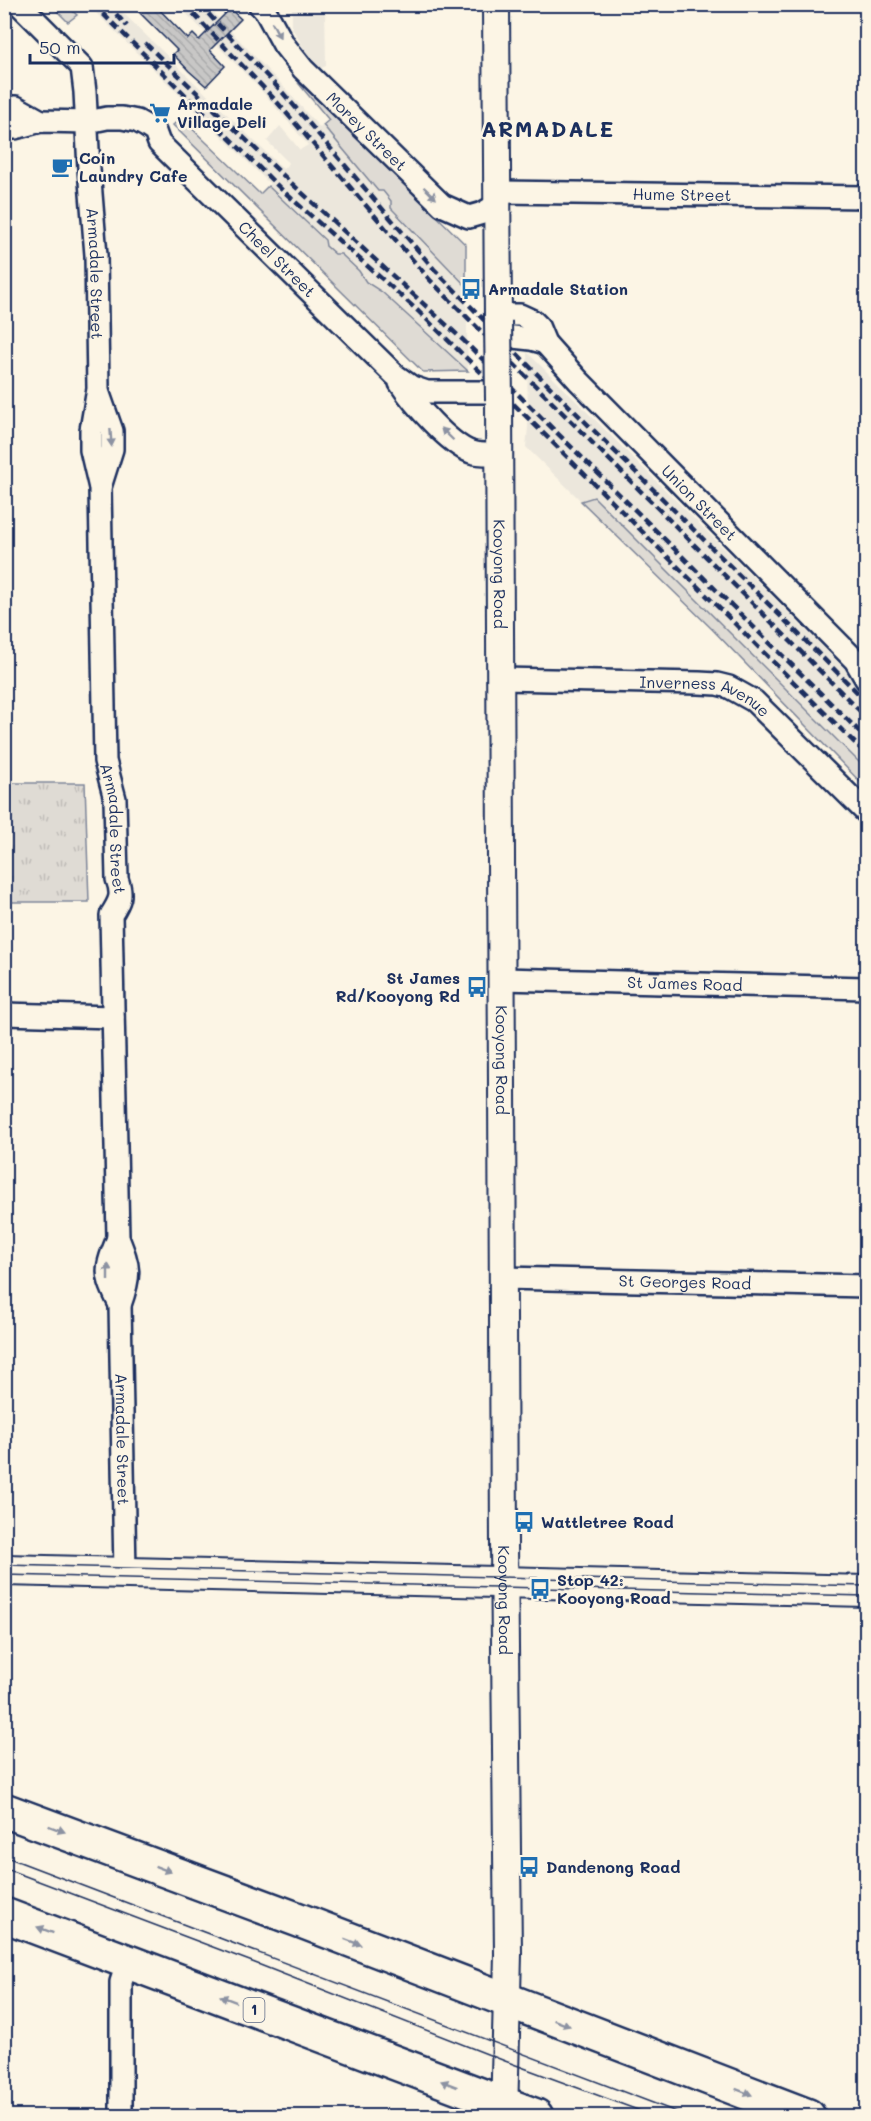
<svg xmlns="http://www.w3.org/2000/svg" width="871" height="2121" font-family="Mali,sans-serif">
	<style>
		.built { fill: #ece7dc }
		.grass { fill: #dfdbd4; stroke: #7d8599; stroke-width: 1.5 }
		.park { fill: url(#park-tufts); stroke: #7d8599; stroke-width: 1.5 }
		.building { fill: url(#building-back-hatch); stroke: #1b2f5e; stroke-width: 1.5 }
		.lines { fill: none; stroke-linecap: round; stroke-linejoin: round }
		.minor-casing { stroke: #1b2f5e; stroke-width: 26 }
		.tertiary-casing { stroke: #1b2f5e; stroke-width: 30 }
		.secondary-casing { stroke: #1b2f5e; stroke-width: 34 }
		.trunk-casing { stroke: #1b2f5e; stroke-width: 38 }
		.minor { stroke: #fcf5e5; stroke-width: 21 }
		.tertiary { stroke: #fcf5e5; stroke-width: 26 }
		.secondary { stroke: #fcf5e5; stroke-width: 30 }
		.trunk { stroke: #fcf5e5; stroke-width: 33 }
		.tram { stroke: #1b2f5e; stroke-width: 1.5 }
		.rail { stroke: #1b2f5e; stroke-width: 4.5; stroke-dasharray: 9 4.5; stroke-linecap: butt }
		.tertiary-bridge-casing { stroke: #1b2f5e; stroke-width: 30; stroke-linecap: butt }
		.tertiary-bridge { stroke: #fcf5e5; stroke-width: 26 }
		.oneway { fill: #8c92a2 }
		.labels { text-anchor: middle; stroke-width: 5; stroke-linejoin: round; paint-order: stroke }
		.shield { fill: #fcf5e5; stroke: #5e6a86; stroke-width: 1.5 }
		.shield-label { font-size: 15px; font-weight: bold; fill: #1b2f5e }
		.poi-label { font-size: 16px; font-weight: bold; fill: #1b2f5e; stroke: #fcf5e5; text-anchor: start }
		.street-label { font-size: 16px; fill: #1b2f5e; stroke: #fcf5e5 }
		.district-label { font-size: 22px; font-weight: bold; letter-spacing: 1.5px; fill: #1b2f5e; stroke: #fcf5e5 }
	</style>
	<defs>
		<pattern id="park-tufts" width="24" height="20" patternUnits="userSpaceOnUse" patternTransform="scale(1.5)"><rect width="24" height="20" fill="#dfdbd4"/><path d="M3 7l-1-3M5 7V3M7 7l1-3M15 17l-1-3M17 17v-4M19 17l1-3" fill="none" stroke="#bfbcb8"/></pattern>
		<pattern id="building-back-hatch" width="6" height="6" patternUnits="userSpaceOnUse" patternTransform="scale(1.5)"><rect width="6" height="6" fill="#c8c7c6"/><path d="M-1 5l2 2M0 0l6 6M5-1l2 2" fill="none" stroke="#ababac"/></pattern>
	</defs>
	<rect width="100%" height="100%" fill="#fcf5e5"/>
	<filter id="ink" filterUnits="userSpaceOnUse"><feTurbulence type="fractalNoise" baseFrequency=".0167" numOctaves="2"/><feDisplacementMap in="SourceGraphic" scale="12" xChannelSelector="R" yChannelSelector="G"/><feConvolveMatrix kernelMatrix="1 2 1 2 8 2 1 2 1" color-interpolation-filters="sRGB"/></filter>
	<g filter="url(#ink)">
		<g class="built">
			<path d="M88,5H115L283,169L289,163L267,141L280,126L300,150L308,145L260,89L178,5H206L209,8L282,85L320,128L323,125L378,191H382L391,201V208L466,286L468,371L382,292L366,282L359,271L341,254H335L326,246L268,186L270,184Z"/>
			<path d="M292,5H325L326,66L316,70L303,55L307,54L292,28Z"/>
			<path d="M527,352L866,690V788L712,629L526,447L528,427Z"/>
		</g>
		<g class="grass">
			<path d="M51,5H66L77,15L68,22Z"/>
			<path d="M299,84L304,85L466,245V286L391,208V201L383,191H378L323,125L329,120Z"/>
			<path d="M181,118L260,194L268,186L325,240L326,246L335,254H341L359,271L366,282L382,292L468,371L423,372L173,125Z"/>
			<path d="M594,497L866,769V788L712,629L581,501Z"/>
		</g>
		<path class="park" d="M5,783H85L89,902H5Z"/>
		<path class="building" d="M131,4H154L188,39L193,34L199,40L230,9L241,19L210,50L225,66L206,86L189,71L173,54L177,50Z"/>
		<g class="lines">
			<defs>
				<g id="minor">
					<path id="s1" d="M19,4L82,67L85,92L89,169L96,255L98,389L91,430V450L100,488L105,761L115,799L117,879C123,895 120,901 111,915L118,1238C130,1268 131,1274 120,1305L125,1573"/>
					<path id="s2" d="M259,4L266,12L284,45L303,69L442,205L469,217L483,213L498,204"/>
					<path d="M4,107H16L41,121"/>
					<path id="s3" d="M4,127L15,128L41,121L88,122L107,118H122L137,121L146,126L155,132L159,143L395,375L412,387L427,392H499"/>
					<path id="s4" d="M498,192L866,197"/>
					<path id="s5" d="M498,315H520L533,321L538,326L545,343L578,380L855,660L866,679"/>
					<path d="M513,337L531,339L545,343"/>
					<path d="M400,383C413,403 449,444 471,452C480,455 490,454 499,454"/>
					<path d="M99,394L112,431V449L100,487"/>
					<path id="s6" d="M501,679L699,683L717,684L729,687L754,701L866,812"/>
					<path id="s7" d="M502,979L866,988"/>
					<path d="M4,1014L113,1017"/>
					<path d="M118,1238C105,1270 104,1273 120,1305"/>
					<path id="s8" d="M503,1278L866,1286"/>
					<path d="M121,2116V1982L128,1961"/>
				</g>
				<g id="tertiary">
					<path d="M496,4L498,321"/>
					<path id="s9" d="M499,400L504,1544L508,1954L504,2116"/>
				</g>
				<path id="secondary" d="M4,1570L866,1591"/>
				<g id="trunk">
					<path d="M4,1810L299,1920L808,2116"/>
					<path d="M4,1915L536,2116"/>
				</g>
			</defs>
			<use href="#minor" class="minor-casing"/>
			<use href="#tertiary" class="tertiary-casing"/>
			<use href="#secondary" class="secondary-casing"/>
			<use href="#trunk" class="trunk-casing"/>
			<use href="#minor" class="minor"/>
			<use href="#tertiary" class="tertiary"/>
			<use href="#secondary" class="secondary"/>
			<use href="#trunk" class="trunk"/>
			<g class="tram">
				<path d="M4,1565L866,1586"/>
				<path d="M4,1575L866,1596"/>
				<path d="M4,1856L687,2116"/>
				<path d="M4,1868L255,1963L505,2061L654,2116"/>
			</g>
			<g class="rail">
				<path d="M93,4L281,189L418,311L531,421L866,754"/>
				<path d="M107,4L127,26"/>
				<path d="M184,4L277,102L430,280L866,717"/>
				<path d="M199,4L283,93L434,269L531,368L866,701"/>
				<path d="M145,43L288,180L463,340L866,738"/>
			</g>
			<defs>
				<path id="tertiary-bridge" d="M498,321L499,400"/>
			</defs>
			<use href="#tertiary-bridge" class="tertiary-bridge-casing"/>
			<use href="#tertiary-bridge" class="tertiary-bridge"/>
		</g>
		<defs><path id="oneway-solid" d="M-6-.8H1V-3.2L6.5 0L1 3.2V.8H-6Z" transform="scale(1.5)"/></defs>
		<g class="oneway">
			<use href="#oneway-solid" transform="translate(276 30) rotate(62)"/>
			<use href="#oneway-solid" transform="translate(430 193) rotate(44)"/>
			<use href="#oneway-solid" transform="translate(447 434) rotate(-136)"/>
			<use href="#oneway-solid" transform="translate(111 438) rotate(86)"/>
			<use href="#oneway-solid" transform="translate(108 1272) rotate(-90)"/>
			<use href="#oneway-solid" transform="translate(57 1829) rotate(21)"/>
			<use href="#oneway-solid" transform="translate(163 1869) rotate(21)"/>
			<use href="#oneway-solid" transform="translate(45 1930) rotate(-159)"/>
			<use href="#oneway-solid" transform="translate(353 1942) rotate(21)"/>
			<use href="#oneway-solid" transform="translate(228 1999) rotate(-159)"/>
			<use href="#oneway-solid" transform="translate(562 2023) rotate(21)"/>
			<use href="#oneway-solid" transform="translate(449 2084) rotate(-159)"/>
			<use href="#oneway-solid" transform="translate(744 2092) rotate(21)"/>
		</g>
	</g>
	<defs>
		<symbol id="supermarket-bare" viewBox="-9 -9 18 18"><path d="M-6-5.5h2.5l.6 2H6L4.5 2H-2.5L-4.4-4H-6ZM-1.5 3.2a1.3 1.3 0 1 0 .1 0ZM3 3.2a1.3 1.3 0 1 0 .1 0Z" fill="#1f6fb2" stroke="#fcf5e5" stroke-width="2.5" paint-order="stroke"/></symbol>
		<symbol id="cafe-bare" viewBox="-9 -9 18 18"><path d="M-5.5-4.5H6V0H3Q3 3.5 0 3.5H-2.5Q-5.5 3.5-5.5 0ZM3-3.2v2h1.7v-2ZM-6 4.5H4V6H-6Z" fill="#1f6fb2" stroke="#fcf5e5" stroke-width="2.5" paint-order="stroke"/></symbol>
		<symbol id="bus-bare" viewBox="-9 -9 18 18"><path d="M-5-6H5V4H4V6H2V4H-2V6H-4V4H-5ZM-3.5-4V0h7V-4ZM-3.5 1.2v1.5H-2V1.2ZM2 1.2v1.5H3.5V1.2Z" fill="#1f6fb2" stroke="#fcf5e5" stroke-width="2.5" paint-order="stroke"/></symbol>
	</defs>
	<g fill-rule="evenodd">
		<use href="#supermarket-bare" x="145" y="98" width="30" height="30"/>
		<use href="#cafe-bare" x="47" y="152" width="30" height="30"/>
		<use href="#bus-bare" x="456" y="274" width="30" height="30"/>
		<use href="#bus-bare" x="462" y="972" width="30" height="30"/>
		<use href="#bus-bare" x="509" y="1507" width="30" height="30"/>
		<use href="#bus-bare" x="525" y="1574" width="30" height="30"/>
		<use href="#bus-bare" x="514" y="1852" width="30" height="30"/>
	</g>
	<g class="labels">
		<rect class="shield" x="243.5" y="1998" width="21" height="24" rx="4.5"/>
		<g class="shield-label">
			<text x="254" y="2015">1</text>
		</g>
		<g class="poi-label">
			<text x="177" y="110">Armadale<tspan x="177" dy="18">Village Deli</tspan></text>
			<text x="79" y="164">Coin<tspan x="79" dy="18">Laundry Cafe</tspan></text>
			<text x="488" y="295">Armadale Station</text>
			<text x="460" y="984" text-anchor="end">St James<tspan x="460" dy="18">Rd/Kooyong Rd</tspan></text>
			<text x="541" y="1528">Wattletree Road</text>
			<text x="557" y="1586">Stop 42:<tspan x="557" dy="18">Kooyong Road</tspan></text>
			<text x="546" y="1873">Dandenong Road</text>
		</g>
		<g class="street-label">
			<text dy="6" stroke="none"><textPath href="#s2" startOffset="168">Morey Street</textPath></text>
			<text dy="6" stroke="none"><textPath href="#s4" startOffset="184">Hume Street</textPath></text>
			<text dy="6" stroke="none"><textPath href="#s3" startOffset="333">Cheel Street</textPath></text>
			<text dy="6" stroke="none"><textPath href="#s1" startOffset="296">Armadale Street</textPath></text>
			<text dy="6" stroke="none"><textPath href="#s5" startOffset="284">Union Street</textPath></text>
			<text dy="6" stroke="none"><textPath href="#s9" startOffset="174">Kooyong Road</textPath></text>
			<text dy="6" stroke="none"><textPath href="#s6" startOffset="207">Inverness Avenue</textPath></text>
			<text dy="6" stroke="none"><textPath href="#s1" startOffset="854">Armadale Street</textPath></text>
			<text dy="6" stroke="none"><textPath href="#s7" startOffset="183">St James Road</textPath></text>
			<text dy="6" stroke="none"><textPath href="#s9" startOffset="660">Kooyong Road</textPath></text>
			<text dy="6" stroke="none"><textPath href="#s8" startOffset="182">St Georges Road</textPath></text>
			<text dy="6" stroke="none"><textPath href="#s1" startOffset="1470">Armadale Street</textPath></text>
			<text dy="6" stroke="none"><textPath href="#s9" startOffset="1200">Kooyong Road</textPath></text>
		</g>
		<g class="district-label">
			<text x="548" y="137">ARMADALE</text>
		</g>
	</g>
	<rect width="871" height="2121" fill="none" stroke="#fcf5e5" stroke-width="24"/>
	<rect x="12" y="12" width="847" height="2097" fill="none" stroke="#1b2f5e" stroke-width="2" filter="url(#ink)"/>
	<path d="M30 54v9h144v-9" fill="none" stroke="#1b2f5e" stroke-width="3"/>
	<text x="39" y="54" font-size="18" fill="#1b2f5e" stroke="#fcf5e5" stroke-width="4.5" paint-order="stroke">50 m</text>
</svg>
